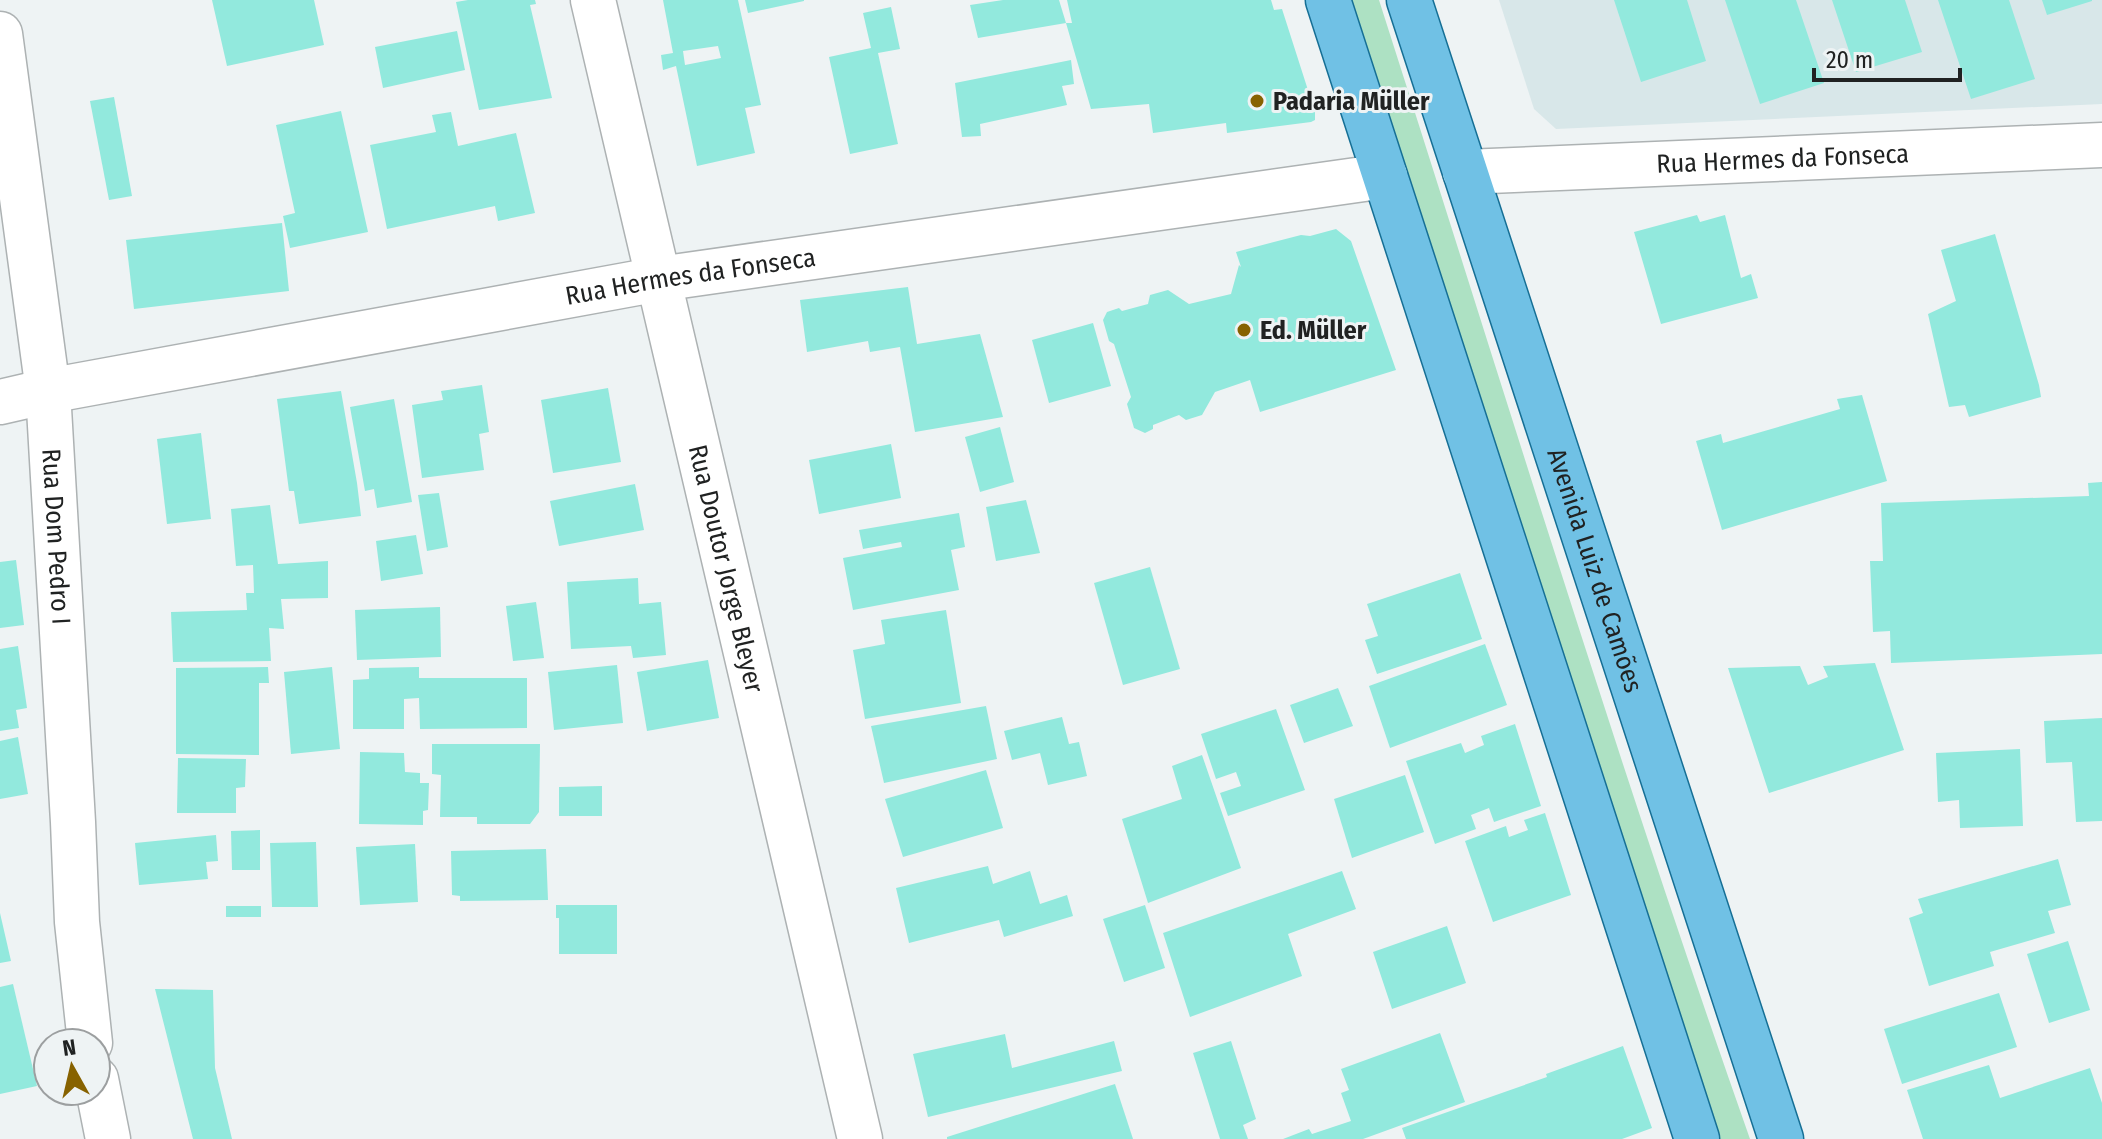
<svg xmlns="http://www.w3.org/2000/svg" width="2102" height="1139" font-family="'Fira Sans Condensed',sans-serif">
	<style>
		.built { fill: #d8e7e9 }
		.green { fill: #ade1c3 }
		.building { fill: #92e9dd; fill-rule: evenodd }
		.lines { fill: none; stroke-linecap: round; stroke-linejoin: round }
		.minor-casing { stroke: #adb2b3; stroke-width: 47 }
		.tertiary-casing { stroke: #adb2b3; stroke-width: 47 }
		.primary-casing { stroke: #166f95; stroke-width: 47 }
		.minor { stroke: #fff; stroke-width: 44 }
		.tertiary { stroke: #fff; stroke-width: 44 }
		.primary { stroke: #70c1e5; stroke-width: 44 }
		.poi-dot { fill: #876200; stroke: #eef3f4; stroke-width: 3 }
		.labels { text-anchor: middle; stroke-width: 6; stroke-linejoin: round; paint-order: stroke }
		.poi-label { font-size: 26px; font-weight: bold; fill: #202222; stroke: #eef3f4; text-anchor: start }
		.street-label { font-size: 26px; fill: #202222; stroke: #eef3f4 }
	</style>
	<rect width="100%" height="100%" fill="#eef3f4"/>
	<path class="built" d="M1499,0H2102V104L1556,129L1534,109Z"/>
	<path class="green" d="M1350,0H1379C1501,380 1617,762 1750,1139H1716Z"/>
	<g class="building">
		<path d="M212,0H314L324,45L227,66Z"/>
		<path d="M468,0H535L536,4L530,5L552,98L479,110L456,2Z"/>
		<path d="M663,0H738L761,105L745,108L755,153L697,166L676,66L663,70L661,55L673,53ZM718,46L721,58L685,65L683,51Z"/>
		<path d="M745,0H804V1L748,13Z"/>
		<path d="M1003,0H1059L1066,23L978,38L970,5Z"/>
		<path d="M1067,0H1271L1274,10L1282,9L1315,112V120L1311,122L1227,133L1226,123L1153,133L1149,104L1091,109L1066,23H1072Z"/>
		<path d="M1614,0H1687L1706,61L1641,82Z"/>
		<path d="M1725,0H1796L1824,83L1760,104Z"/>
		<path d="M1832,0H1905L1922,52L1856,72Z"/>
		<path d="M1938,0H2009L2035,79L1971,99Z"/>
		<path d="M2042,0H2092V1L2047,15Z"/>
		<path d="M891,7L900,49L878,53L898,144L850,154L829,57L871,48L863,13Z"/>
		<path d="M457,31L465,70L383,88L375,47Z"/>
		<path d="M1071,60L1074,84L1062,86L1067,105L980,124L981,136L962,137L955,83Z"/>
		<path d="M114,97L132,196L109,200L90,101Z"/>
		<path d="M341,111L368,232L290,248L283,216L295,213L276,125Z"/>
		<path d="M451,112L458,146L516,133L535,213L498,221L495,206L387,229L370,145L436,132L432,115Z"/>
		<path d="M1697,215L1700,222L1725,215L1741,278L1751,274L1758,298L1661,324L1634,232Z"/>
		<path d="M282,223L289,291L134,309L126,240Z"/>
		<path d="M1336,229L1351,241L1396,370L1260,412L1250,380L1215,392L1202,415L1186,420L1179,415L1153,425V429L1145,433L1134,428L1127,404L1131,397L1114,344L1109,341L1103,320L1107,312L1119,308L1122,311L1148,304L1150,295L1168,290L1189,304L1231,294L1239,265L1241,267L1236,252L1301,235L1310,236Z"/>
		<path d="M1995,234L2039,385L2041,397L1969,417L1965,405L1949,407L1928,314L1956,301L1941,250Z"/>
		<path d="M908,287L917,344L980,334L1003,417L915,432L900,347L870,352L868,341L807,352L800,300Z"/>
		<path d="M1093,323L1111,386L1049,403L1032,340Z"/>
		<path d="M482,385L489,432L479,434L484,470L422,478L412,405L443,400L441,391Z"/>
		<path d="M608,388L621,462L553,473L541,400Z"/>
		<path d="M341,391L357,483L361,516L299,524L294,491H289L277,399Z"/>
		<path d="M1862,395L1887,481L1722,530L1696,441L1721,434L1723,443L1840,409L1837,399Z"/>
		<path d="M394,399L412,502L377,508L374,489L365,491L350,407Z"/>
		<path d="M1000,427L1014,482L980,492L965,437Z"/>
		<path d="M201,433L211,519L167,524L157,439Z"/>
		<path d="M891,444L901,498L819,514L809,460Z"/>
		<path d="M2102,482V654L1891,663L1890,631L1873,632L1870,561H1883L1881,503L2089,496L2088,483Z"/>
		<path d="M635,484L644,530L559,546L550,501Z"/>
		<path d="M439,493L448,547L427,551L418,495Z"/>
		<path d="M1026,500L1040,553L996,561L986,507Z"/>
		<path d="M270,505L278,564L328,561V598L281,599L284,629L269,628L271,661L173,662L171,612L247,610L246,593H254L253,565L236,566L231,509Z"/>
		<path d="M959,513L965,547L951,550L959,590L853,610L843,558L902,547L901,542L863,549L859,530Z"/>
		<path d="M416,535L423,574L381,581L376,541Z"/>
		<path d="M16,560L24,625L0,628V562Z"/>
		<path d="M1150,567L1180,669L1123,685L1094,583Z"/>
		<path d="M1460,573L1482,639L1377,674L1365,640L1378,636L1367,604Z"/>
		<path d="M638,578L639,604L661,602L666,655L633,658L631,646L571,649L567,582Z"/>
		<path d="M536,602L544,658L513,661L506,606Z"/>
		<path d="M440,607L441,657L357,660L355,610Z"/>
		<path d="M946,610L961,703L865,719L853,650L885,644L881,620Z"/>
		<path d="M1485,644L1507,705L1390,748L1369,686Z"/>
		<path d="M18,646L27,708L16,710L19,728L0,731V649Z"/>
		<path d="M708,660L719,718L647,731L637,672Z"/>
		<path d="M1875,663L1904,750L1769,793L1728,668L1800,666L1808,685L1828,677L1823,666Z"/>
		<path d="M617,665L623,723L554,730L548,672Z"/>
		<path d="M268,667L269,683H259V755L176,754V668Z"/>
		<path d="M332,667L340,749L291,754L284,672Z"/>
		<path d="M419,667V678H527V728L420,729L419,698L404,699V729H353V680L369,679V668Z"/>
		<path d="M1338,688L1353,726L1304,743L1290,705Z"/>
		<path d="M986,706L997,759L884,783L871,726Z"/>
		<path d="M1276,709L1305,790L1228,816L1220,793L1241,786L1236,772L1216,779L1201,734Z"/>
		<path d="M1062,717L1069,744L1079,742L1087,776L1048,785L1040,753L1012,760L1004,731Z"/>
		<path d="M2102,718V821L2076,822L2072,762L2046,763L2044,721Z"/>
		<path d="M1515,724L1541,806L1494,822L1489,808L1471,815L1476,829L1435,844L1406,761L1461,743L1465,753L1484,745L1481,736Z"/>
		<path d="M18,737L28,794L0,799V741Z"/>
		<path d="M432,744H540L539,812L530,824H477V817H440L441,775L432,774Z"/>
		<path d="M2020,749L2023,826L1960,828L1959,800L1938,802L1936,753Z"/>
		<path d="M360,752L404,753L405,772L420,773V783H429L428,810L423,811V825L359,824Z"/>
		<path d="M1202,755L1241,868L1148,903L1122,819L1182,799L1172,766Z"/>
		<path d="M178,758L246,759L245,787L236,788V813H177Z"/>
		<path d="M986,770L1003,828L903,857L885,799Z"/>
		<path d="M1405,775L1424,832L1352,858L1334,799Z"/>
		<path d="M602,786V816H559V787Z"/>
		<path d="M1545,813L1571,895L1493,922L1465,841L1506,826L1509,837L1528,830L1524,820Z"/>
		<path d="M260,830V870H232L231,831Z"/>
		<path d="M216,835L218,861L206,862L208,879L139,885L135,843Z"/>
		<path d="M316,842L318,907H272L270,843Z"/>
		<path d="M415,844L418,902L360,905L356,847Z"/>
		<path d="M546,849L548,900L460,901V896L452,895L451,851Z"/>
		<path d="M2058,859L2071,905L2048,911L2055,933L1990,952L1994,966L1929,986L1909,918L1923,913L1918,899Z"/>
		<path d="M988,866L993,884L1030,871L1040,904L1067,895L1073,916L1004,937L999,920L909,943L896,888Z"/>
		<path d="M1342,871L1356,909L1288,934L1302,976L1190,1017L1163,933Z"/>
		<path d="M556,905H617V954H559V918H556Z"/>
		<path d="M1145,905L1165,968L1124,982L1103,919Z"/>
		<rect x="226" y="906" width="35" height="11"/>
		<path d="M0,913L11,961L0,963Z"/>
		<path d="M1447,926L1466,983L1392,1009L1373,952Z"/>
		<path d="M2068,941L2090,1010L2049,1023L2027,954Z"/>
		<path d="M13,984L37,1086L0,1094V987Z"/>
		<path d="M155,989L213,990L215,1068L232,1139H193Z"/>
		<path d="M1999,993L2017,1047L1902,1084L1884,1029Z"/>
		<path d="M1440,1033L1465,1102L1363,1139H1283L1309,1129L1312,1134L1351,1121L1341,1093L1349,1090L1341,1069Z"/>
		<path d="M1005,1034L1012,1068L1114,1041L1122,1071L928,1117L913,1054Z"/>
		<path d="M1231,1041L1256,1119L1243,1125L1248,1139H1220L1193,1053Z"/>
		<path d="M1623,1046L1652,1128L1622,1139H1406L1402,1128L1547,1077L1546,1074Z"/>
		<path d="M1989,1065L2000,1098L2090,1068L2102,1103V1139H1923L1907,1090Z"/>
		<path d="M1115,1084L1133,1139H947V1137Z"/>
	</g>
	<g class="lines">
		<defs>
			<g id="minor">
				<path id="s1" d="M593,0L860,1139"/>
				<path id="s2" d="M0,34L48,391L73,822L77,922L90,1043"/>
				<path id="s3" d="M0,402L48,391L659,279L1385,176"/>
				<path d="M96,1079L108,1139"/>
			</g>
			<g id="tertiary">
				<path id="s4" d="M1465,172L2102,145"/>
			</g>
			<g id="primary">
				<path d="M1328,0L1697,1139"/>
				<path id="s5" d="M1409,0L1781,1139"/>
			</g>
		</defs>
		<use href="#minor" class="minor-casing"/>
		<use href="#tertiary" class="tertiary-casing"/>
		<use href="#primary" class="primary-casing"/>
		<use href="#minor" class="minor"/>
		<use href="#tertiary" class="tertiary"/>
		<use href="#primary" class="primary"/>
	</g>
	<g class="poi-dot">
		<circle cx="1257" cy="101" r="8"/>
		<circle cx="1244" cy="330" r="8"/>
	</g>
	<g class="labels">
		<g class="poi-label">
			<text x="1273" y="110">Padaria Müller</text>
			<text x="1260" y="339">Ed. Müller</text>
		</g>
		<g class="street-label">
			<text dy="9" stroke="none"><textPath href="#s4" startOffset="318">Rua Hermes da Fonseca</textPath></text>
			<text dy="9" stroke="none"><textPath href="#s3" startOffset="702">Rua Hermes da Fonseca</textPath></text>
			<text dy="9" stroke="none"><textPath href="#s2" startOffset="506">Rua Dom Pedro I</textPath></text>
			<text dy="9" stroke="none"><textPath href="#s1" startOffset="584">Rua Doutor Jorge Bleyer</textPath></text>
			<text dy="9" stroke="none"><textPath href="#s5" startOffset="600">Avenida Luiz de Camões</textPath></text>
		</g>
	</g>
	<g transform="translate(72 1067) rotate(352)"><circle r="38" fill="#eef3f4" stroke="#9c9fa0" stroke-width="2"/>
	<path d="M0-6L14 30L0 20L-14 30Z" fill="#876200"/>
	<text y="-12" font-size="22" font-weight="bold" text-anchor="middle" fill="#202222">N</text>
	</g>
	<path d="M1814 68v12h146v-12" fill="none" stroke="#202222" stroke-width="4"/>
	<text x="1826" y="68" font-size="24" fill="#202222" stroke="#eef3f4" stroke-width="6" paint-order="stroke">20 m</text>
</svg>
